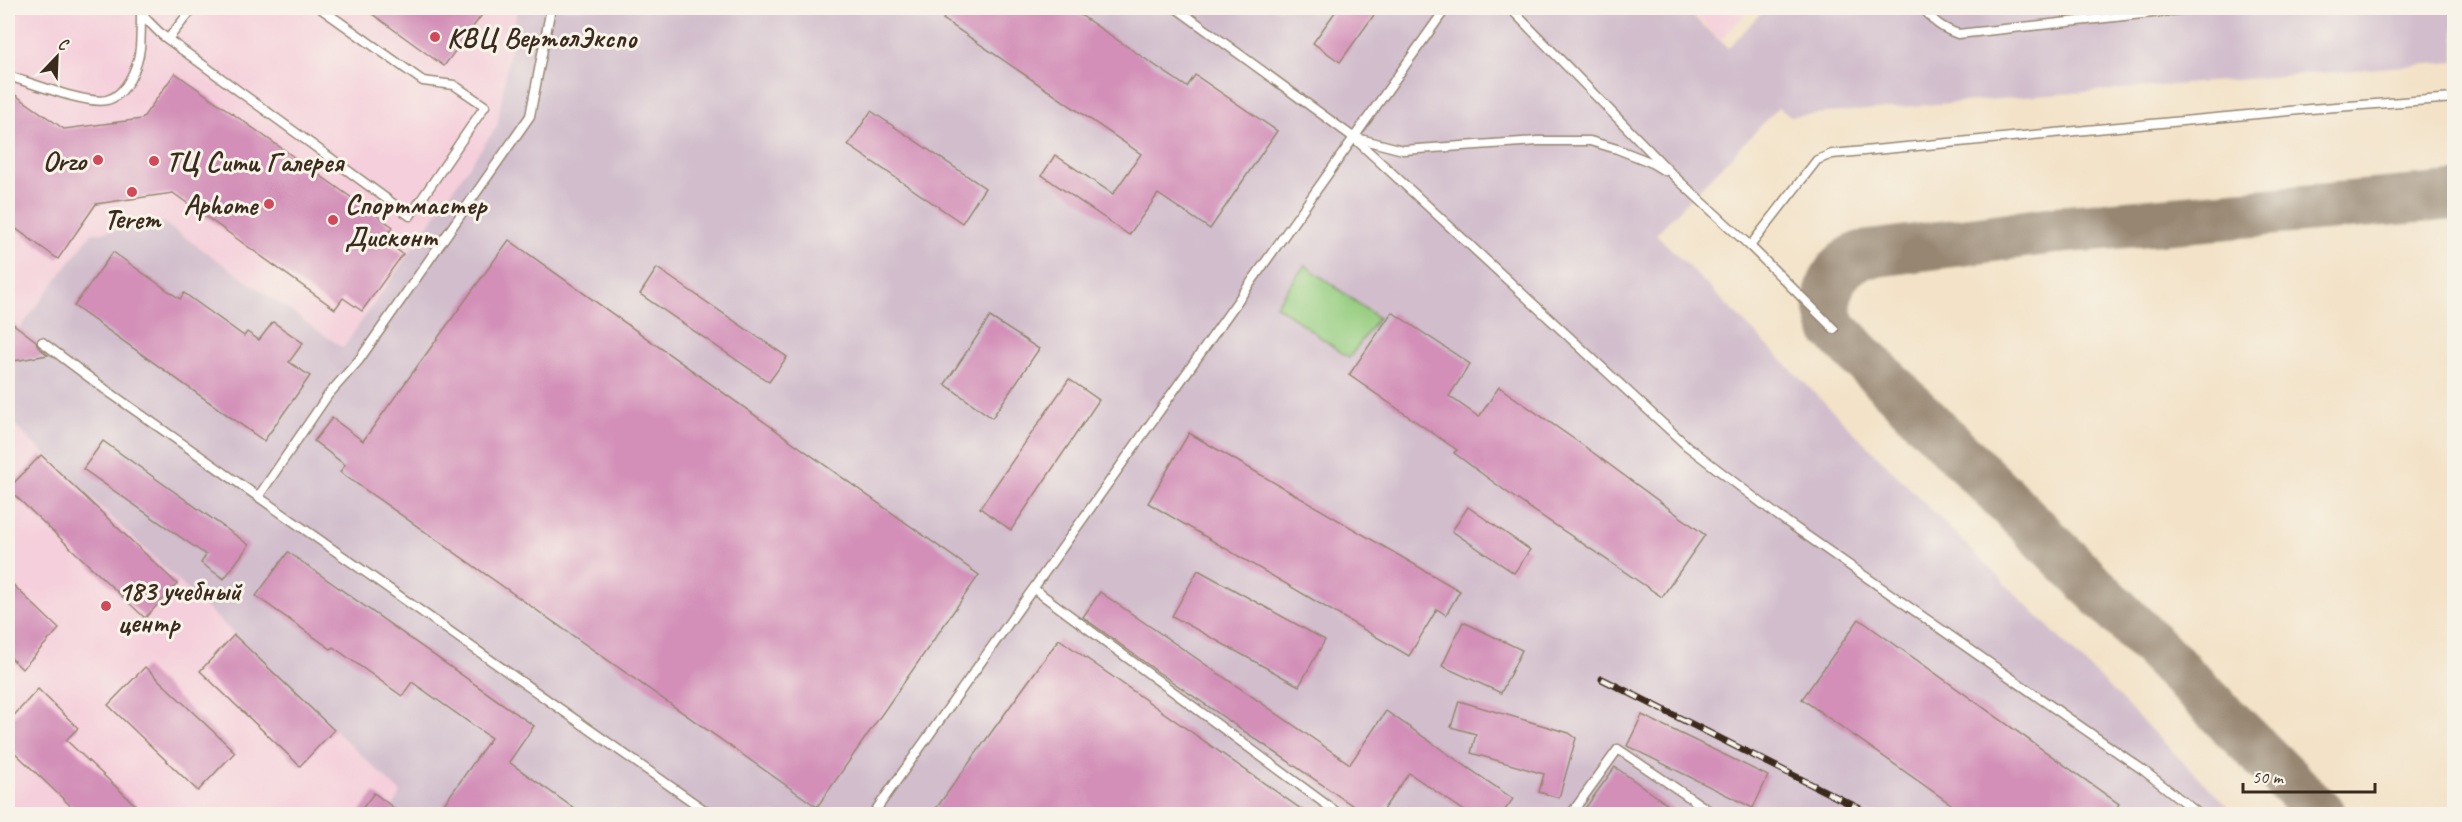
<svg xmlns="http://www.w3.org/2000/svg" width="2462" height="822" font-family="Caveat,sans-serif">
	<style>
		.built { fill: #f5cfdb }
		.industrial { fill: #d1bdcc }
		.green { fill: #97ce81; stroke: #697c50; stroke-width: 1.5 }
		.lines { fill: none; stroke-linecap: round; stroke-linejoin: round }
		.taxiway { stroke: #978672; stroke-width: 48 }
		.building { fill: #d38fb8 }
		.service-casing { stroke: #978672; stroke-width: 11 }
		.service { stroke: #fff; stroke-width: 8 }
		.rail-casing { stroke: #3b2a1e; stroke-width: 7 }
		.rail { stroke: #f7f3e8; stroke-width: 4.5; stroke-dasharray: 14; stroke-linecap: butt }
		.poi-dot { fill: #d1495b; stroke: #f7f3e8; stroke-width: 2 }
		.labels { text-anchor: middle; stroke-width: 6; stroke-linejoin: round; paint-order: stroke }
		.poi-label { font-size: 28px; font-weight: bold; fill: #3b2a1e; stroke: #f7f3e8; text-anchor: start }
	</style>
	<rect width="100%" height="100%" fill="#f7f3e8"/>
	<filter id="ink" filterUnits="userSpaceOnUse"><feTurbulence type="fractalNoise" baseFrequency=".0167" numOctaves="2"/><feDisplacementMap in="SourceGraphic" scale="12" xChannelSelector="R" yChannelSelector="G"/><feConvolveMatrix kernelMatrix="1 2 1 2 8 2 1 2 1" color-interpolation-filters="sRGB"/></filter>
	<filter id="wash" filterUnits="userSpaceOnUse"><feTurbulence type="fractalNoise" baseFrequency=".008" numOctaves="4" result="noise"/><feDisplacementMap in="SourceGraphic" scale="24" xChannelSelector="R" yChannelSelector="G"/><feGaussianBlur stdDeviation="1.35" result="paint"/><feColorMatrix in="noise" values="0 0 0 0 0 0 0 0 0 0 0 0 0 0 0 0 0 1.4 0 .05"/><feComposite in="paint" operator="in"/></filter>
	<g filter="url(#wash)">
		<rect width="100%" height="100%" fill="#f3e2c7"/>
		<g class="built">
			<path d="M8,8H517L497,126L343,348L163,222L91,234L19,329L8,320Z"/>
			<path d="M1688,8H1751L1721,40Z"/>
			<path d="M8,419L401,793L388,814H8Z"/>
		</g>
		<path class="industrial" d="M517,8H1684L1728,48L1766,8H2454V62L1791,116L1778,108L1656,234L2235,814H388L401,793L8,419V344L91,234L163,222L343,348L497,126Z"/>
		<path class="green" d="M1305,265L1378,318L1349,358L1276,305Z"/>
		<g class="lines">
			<path class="taxiway" d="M2322,814L1834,329C1820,299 1830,268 1861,255L2056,230L2454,196"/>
		</g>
		<g id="blocks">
			<g class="building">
				<path d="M364,8H487L444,66Z"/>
				<path d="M951,8H1070L1187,87L1195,75L1277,131L1210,229L1158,194L1129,235L1042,175L1055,155L1113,194L1141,154L943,19Z"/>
				<path d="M1338,8H1379L1340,62L1313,43Z"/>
				<path d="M175,73L393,227L384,241L403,254L362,311L343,298L335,309L173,193L96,204L58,259L8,223V90L64,129L142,119Z"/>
				<path d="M871,111L985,188L962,223L848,145Z"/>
				<path d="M509,240L979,575L817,807L340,472L345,465L314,441L332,418L363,441Z"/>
				<path d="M113,252L180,299L184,293L244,336L247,332L259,340L273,322L303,343L289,362L310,376L264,441L74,306Z"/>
				<path d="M657,268L787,357L769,382L640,294Z"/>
				<path d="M1392,312L1470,364L1449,396L1479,417L1499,387L1584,446L1705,535L1662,597L1515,498L1454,453L1457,450L1349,375Z"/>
				<path d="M990,317L1039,349L992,418L945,384Z"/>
				<path d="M8,320L36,341L38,347L48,355L8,362Z"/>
				<path d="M1069,379L1099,400L1011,530L980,508Z"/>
				<path d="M1189,433L1460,591L1446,615L1437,609L1409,656L1148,503Z"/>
				<path d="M103,441L249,545L224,579L201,563L206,555L83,469Z"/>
				<path d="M41,455L177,584L145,618L8,489Z"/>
				<path d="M1468,507L1530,550L1514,573L1452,531Z"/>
				<path d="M288,552L534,726L509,762L582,814H437L491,738L412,682L402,696L333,647L331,649L256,596Z"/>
				<path d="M1198,570L1325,640L1299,686L1172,616Z"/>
				<path d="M8,580L59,629L22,669L8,655Z"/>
				<path d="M1100,592L1350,764L1386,711L1513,799L1502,814H1469L1409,773L1380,814H1365L1158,672L1083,617Z"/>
				<path d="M1859,619L2119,804L2112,814H1965L1802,699Z"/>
				<path d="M1463,622L1522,650L1501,693L1442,666Z"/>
				<path d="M234,635L334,730L300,766L200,671Z"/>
				<path d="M1059,639L1308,814H932Z"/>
				<path d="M145,667L235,752L198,791L108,705Z"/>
				<path d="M38,689L78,728L66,740L145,814H79L8,746V722Z"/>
				<path d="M1459,701L1569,733L1576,738L1559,798L1539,792L1544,774L1471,753L1476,734L1451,727Z"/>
				<path d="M1642,715L1768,776L1753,808L1627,746Z"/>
				<path d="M1615,767L1681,814H1581Z"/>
				<path d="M374,793L402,814H358Z"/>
			</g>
		</g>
	</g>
	<g filter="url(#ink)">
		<use href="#blocks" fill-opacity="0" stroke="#978672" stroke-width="1.5"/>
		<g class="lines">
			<defs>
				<g id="service">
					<path d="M140,8L147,20L162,35L410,216L485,106L454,85L423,81L320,8"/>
					<path d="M1176,8L1353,137L1687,446L1777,515L2143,770L2199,814"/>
					<path d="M1510,8L1675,177L1750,246L1834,329"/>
					<path d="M1924,8C1933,22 1942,28 1958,34L2198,8"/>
					<path d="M168,39L193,8"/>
					<path d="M8,76C29,82 87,105 107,100C127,95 138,66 140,48C141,35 141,23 141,10"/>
					<path d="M1356,138L1403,150L1538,141H1590L1617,149L1650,162L1665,171"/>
					<path d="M1750,246L1817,160L1832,154L2310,109L2454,98"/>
					<path d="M42,342L106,390L710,814"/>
					<path d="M258,497L328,395L359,360L530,116L551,8"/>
					<path d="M1034,589L1339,814"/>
					<path d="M873,814L1446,8"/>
					<path d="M1571,814L1618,749L1714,814"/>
				</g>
			</defs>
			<use href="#service" class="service-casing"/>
			<use href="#service" class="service"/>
			<defs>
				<path id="rail" d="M1602,679L1870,814"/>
			</defs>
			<use href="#rail" class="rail-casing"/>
			<use href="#rail" class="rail"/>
		</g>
	</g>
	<g class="poi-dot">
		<circle cx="435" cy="37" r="6"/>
		<circle cx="98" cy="160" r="6"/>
		<circle cx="154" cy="161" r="6"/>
		<circle cx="132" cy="192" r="6"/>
		<circle cx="269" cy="204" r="6"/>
		<circle cx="333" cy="220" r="6"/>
		<circle cx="106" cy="606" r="6"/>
	</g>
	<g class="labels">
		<g class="poi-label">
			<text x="447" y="47">КВЦ ВертолЭкспо</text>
			<text x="86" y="170" text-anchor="end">Orzo</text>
			<text x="166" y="171">ТЦ Сити Галерея</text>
			<text x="257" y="214" text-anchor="end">Aphome</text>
			<text x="345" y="214">Спортмастер<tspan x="345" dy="32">Дисконт</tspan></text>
			<text x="132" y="228" text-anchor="middle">Terem</text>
			<text x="118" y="600">183 учебный<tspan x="118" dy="32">центр</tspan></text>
		</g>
	</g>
	<rect width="2462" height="822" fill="none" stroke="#f7f3e8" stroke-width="30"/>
	<g transform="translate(57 57) rotate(23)" stroke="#f7f3e8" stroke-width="4.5" paint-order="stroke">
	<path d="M0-4.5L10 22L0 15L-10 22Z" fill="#3b2a1e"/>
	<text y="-9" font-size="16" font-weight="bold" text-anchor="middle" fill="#3b2a1e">С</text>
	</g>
	<path d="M2243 783v9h132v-9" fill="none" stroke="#3b2a1e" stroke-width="3"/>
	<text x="2252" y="783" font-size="18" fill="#3b2a1e" stroke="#f7f3e8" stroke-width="4.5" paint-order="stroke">50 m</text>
</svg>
